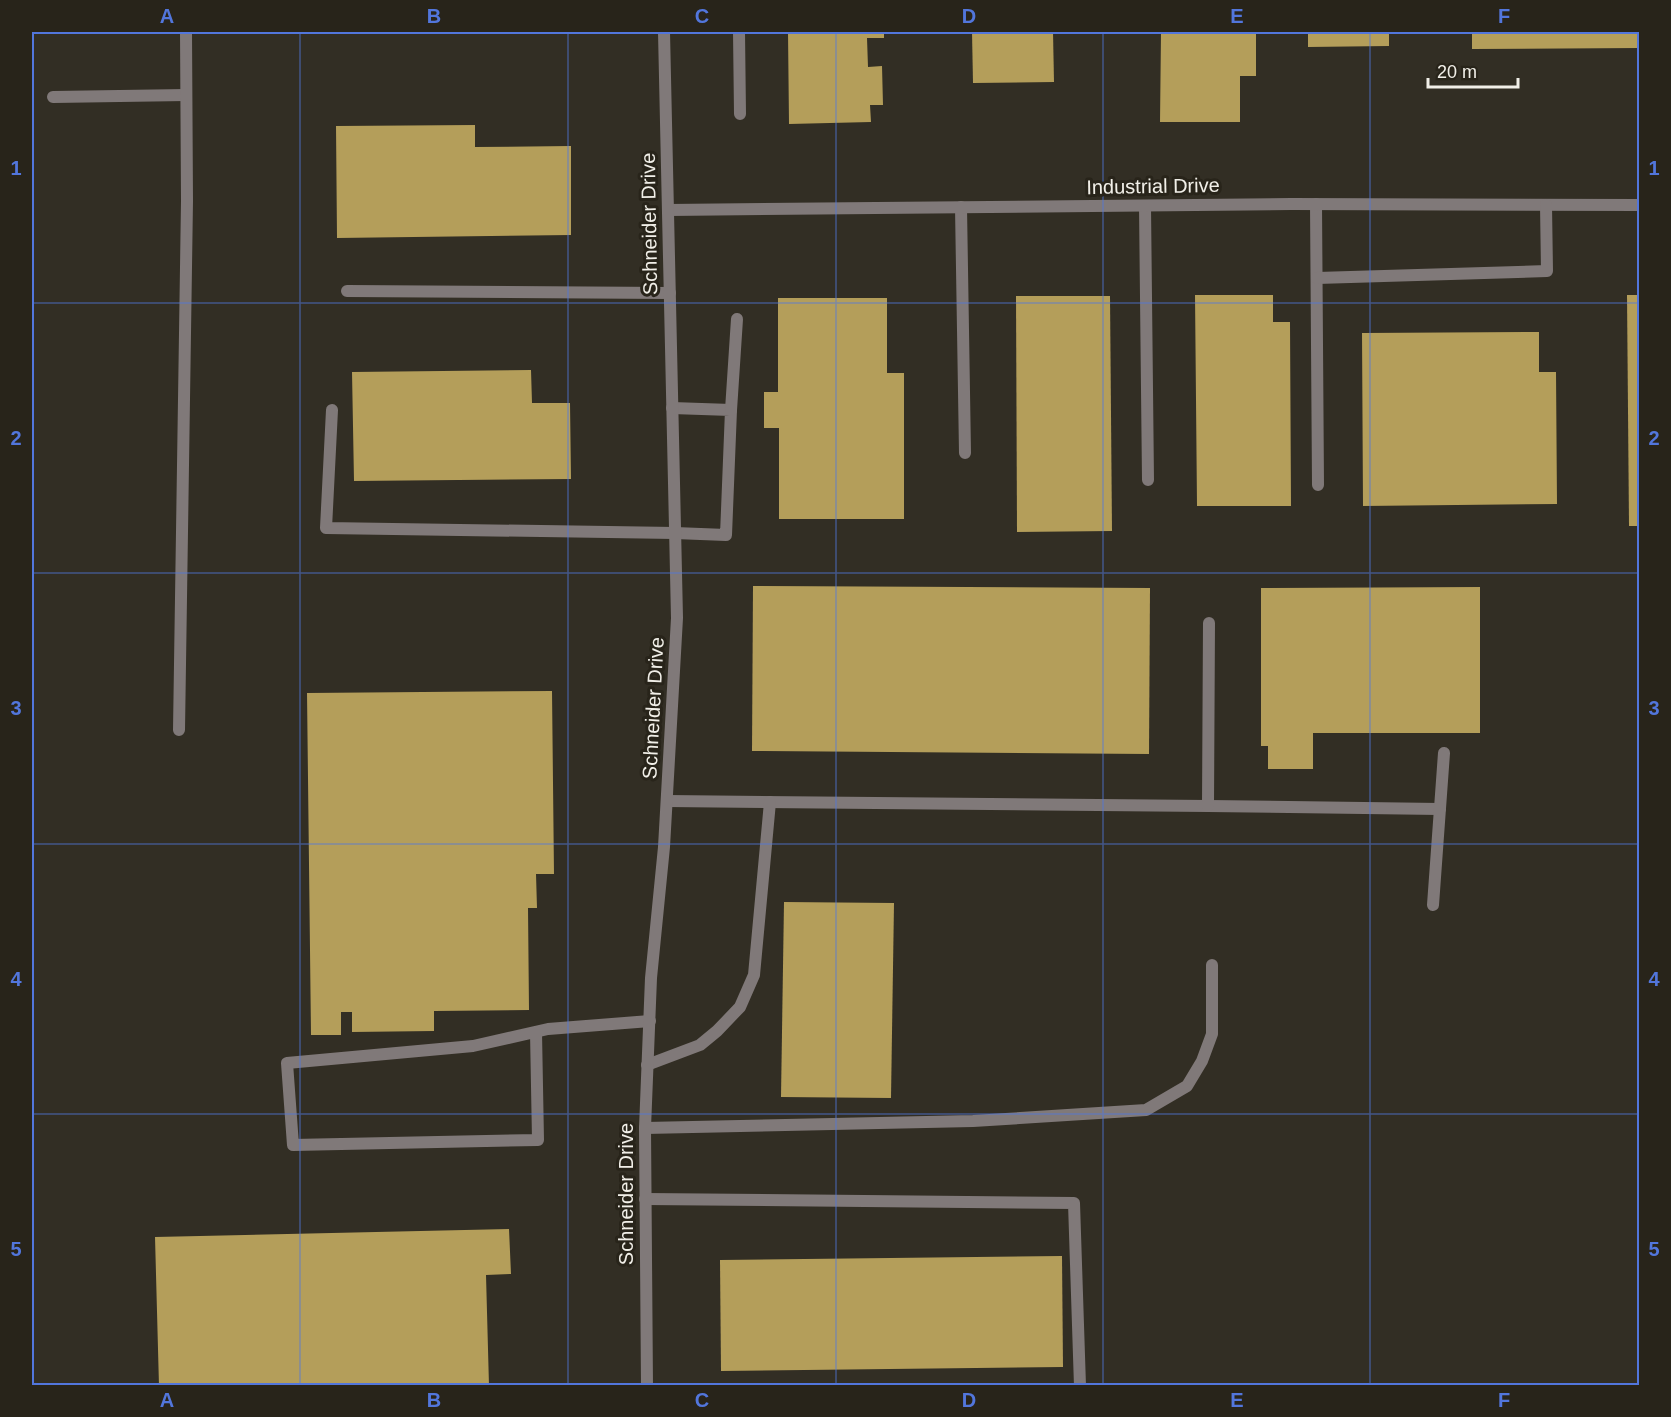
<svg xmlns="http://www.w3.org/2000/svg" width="1671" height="1417" font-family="Arial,sans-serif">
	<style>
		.building { fill: #b49e5a }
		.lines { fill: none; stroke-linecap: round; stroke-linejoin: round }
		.service { stroke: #807979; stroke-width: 12 }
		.grid { fill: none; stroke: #5276dc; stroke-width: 1.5; stroke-opacity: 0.55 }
		.labels { text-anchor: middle; stroke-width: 6; stroke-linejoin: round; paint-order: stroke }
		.street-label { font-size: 20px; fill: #f1efe8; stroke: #28241a }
		.neatline { fill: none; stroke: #5276dc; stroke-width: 2 }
		.grid-label { font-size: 20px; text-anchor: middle; font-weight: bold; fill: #5276dc }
	</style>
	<rect width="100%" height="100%" fill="#322e24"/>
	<g class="building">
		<path d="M788,32H884V38H867L868,67L882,66L883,105H870L871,122L789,124Z"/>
		<path d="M972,32H1053L1054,82L973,83Z"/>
		<path d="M1161,32H1256V76H1240V122H1160Z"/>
		<path d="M1308,32H1389V46L1308,47Z"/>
		<path d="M1472,32H1640V48L1472,49Z"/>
		<path d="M475,125V147L571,146V235L337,238L336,126Z"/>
		<path d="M1195,295H1273V322H1290L1291,506H1197Z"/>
		<path d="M1627,295H1640V526H1629Z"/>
		<path d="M1016,296H1110L1112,531L1017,532Z"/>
		<path d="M778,298H887V373H904V519H779V428H764V392H778Z"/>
		<path d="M1539,332V372H1556L1557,504L1363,506L1362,333Z"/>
		<path d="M531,370L532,403H570L571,479L354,481L352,372Z"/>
		<path d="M753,586L1150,588L1149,754L752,751Z"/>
		<path d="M1480,587V733H1313V769H1268V746H1261V588Z"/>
		<path d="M552,691L554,874H536L537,908H528L529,1010L434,1011V1031L352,1032V1012H341V1035H311L307,693Z"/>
		<path d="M784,902L894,903L891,1098L781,1097Z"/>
		<path d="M509,1229L511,1274L486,1275L489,1386H159L155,1237Z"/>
		<path d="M1062,1256L1063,1367L721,1371L720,1260Z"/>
	</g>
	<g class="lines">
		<g class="service">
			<path d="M739,32L740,114"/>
			<path d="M53,97L186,95"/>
			<path d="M1316,204L1318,485"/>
			<path d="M1145,206L1148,480"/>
			<path d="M961,207L965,453"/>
			<path d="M668,210L1291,204L1640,205"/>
			<path d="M1317,278L1547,271L1546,205"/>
			<path d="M347,291L670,293"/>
			<path d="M332,410L326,528L675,533L726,535L731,410L672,408"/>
			<path d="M731,410L737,319"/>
			<path d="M179,730L187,201L186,32"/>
			<path d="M667,801L1208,806L1440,809"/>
			<path d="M1208,806L1209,623"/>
			<path d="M1433,905L1444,753"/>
			<path d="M536,1032L538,1140L293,1145L287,1063L473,1046L548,1029L650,1021"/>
			<path d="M647,1065L700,1045L717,1031L740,1007L754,975L770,802"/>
			<path d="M645,1128L973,1121L1146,1110L1187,1086L1202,1061L1212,1034V965"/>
			<path d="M645,1199L1074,1203L1080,1386"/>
			<path d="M647,1386L645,1128L651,978L664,847L677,618L664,32"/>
		</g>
	</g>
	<path class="grid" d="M300,32V1386M568,32V1386M836,32V1386M1103,32V1386M1370,32V1386M32,303H1640M32,573H1640M32,844H1640M32,1114H1640"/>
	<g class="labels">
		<g class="street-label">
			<text transform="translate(1153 186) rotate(-1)" y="7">Industrial Drive</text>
			<text transform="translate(649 224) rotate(-91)" y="7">Schneider Drive</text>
			<text transform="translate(653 708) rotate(-87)" y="7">Schneider Drive</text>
			<text transform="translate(626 1194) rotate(-90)" y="7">Schneider Drive</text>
		</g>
	</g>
	<rect width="1671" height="1417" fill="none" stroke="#28241a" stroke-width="66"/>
	<path d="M1428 78v9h90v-9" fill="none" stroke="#f1efe8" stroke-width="3"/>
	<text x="1437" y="78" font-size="18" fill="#f1efe8" stroke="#28241a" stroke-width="4.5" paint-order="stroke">20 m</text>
	<rect x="33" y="33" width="1605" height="1351" class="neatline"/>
	<g class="grid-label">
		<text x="167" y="23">A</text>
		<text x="434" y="23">B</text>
		<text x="702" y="23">C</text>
		<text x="969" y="23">D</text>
		<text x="1237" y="23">E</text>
		<text x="1504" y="23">F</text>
		<text x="16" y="175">1</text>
		<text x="1654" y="175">1</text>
		<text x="16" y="445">2</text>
		<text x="1654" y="445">2</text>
		<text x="16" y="715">3</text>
		<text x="1654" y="715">3</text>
		<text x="16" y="986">4</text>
		<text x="1654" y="986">4</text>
		<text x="16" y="1256">5</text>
		<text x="1654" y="1256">5</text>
		<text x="167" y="1407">A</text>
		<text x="434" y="1407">B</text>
		<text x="702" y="1407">C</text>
		<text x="969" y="1407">D</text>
		<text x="1237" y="1407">E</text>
		<text x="1504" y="1407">F</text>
	</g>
</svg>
